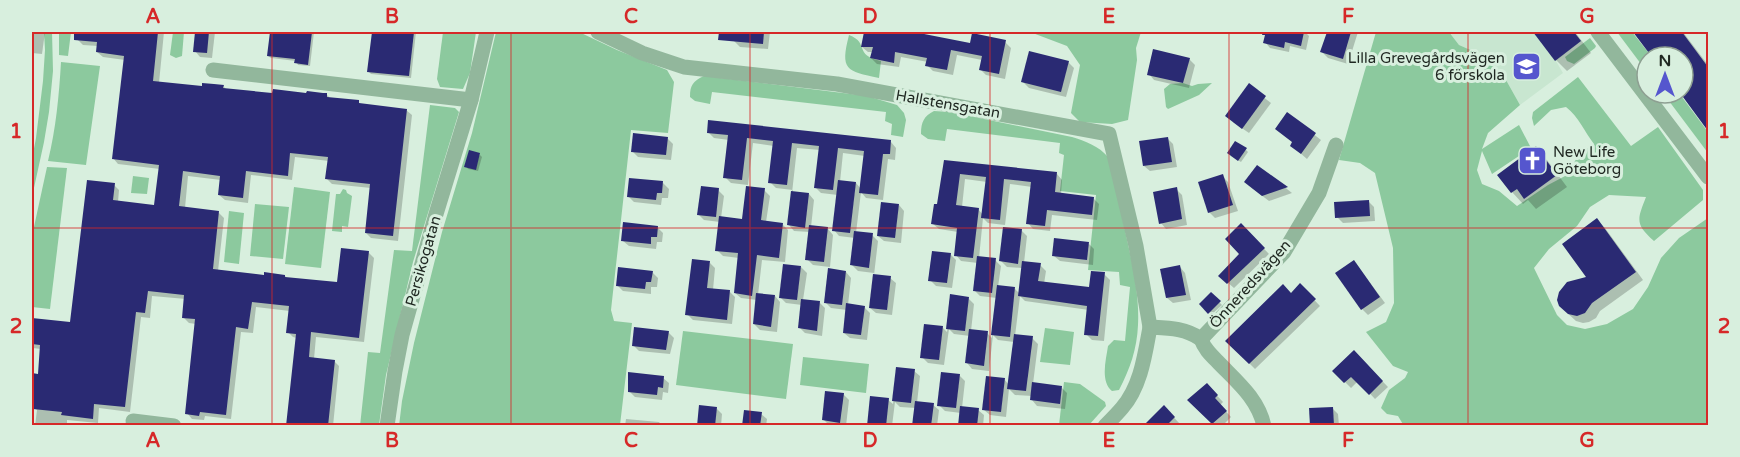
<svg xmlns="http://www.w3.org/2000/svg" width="1740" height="457" font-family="'Varela Round',sans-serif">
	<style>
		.built { fill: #c8e6d0 }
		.green { fill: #8cc99e }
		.shadow { fill: #0003; fill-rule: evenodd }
		.building { fill: #2a2a73 }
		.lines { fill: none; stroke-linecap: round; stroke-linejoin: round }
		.street { stroke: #92b79c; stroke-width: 15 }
		.grid { fill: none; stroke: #d62828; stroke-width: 1.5; stroke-opacity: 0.55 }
		.labels { text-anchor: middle; stroke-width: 6; stroke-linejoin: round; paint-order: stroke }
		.poi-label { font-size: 15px; fill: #1f2721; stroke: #d8efde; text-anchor: end }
		.street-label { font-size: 15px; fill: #1f2721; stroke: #d8efde }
		.neatline { fill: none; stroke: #d62828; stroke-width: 2 }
		.grid-label { font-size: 20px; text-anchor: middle; font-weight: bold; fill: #d62828 }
	</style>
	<rect width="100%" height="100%" fill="#d8efde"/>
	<path class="built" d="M1449,32H1574L1581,41L1556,61L1563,73L1520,105L1506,80L1482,55L1459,45Z"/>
	<g class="green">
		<path d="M44,32H52L53,71L49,112L44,142L32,197V159L36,138L43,81L45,50Z"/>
		<path d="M59,32H71L68,56L59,55Z"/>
		<path d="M173,32H184L182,56L176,58L170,55Z"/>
		<path d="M443,32H476L470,73L463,89L440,87L437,79Z"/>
		<path d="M496,32H579L617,50L667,70L674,82L668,133L631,130L611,310L614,321L632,323L620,425L399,426L402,401L414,343L442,232L472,133Z"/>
		<path d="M1030,32H1141L1136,48L1137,60L1128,120L1112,124L1080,122L1071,113L1080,65L1067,46Z"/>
		<path d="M1376,32H1449L1459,45L1482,55L1506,80L1520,105L1488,133L1482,149L1519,125L1531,148L1492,174L1482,151L1477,170L1482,184L1499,191L1517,206L1548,185L1567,175L1579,154L1594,144C1584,131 1579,117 1566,107L1551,110L1534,126L1532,118L1533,112L1578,77L1631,146L1658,127L1703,190V200L1654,241C1635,224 1637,220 1646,197L1609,195L1590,207L1577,226L1549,249L1534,268L1557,315L1567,325L1585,329L1607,324L1633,309L1648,287L1661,258L1679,238L1708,218V425L1404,426L1398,416L1387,414L1381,408L1389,390L1405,378L1408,372L1393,366L1366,332L1386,322L1394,303L1393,248L1375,173L1360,163L1339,160Z"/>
		<path d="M1617,32H1632L1652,57H1647V72Z"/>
		<path d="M849,35C870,43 853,55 881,61L879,78C846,71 840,70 849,35Z"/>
		<path d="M1590,38L1596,46L1595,48L1574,64L1567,61L1565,57Z"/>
		<path d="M61,62L100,66L86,165L48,161C56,128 59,96 61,62Z"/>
		<path d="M704,76L867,96L897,105L904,113L906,120L903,137L891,135L892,124L885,121L886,112L712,92L710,104L695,101L690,97C690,85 693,81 704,76Z"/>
		<path d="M1183,83L1192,86L1198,84L1212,83L1199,95L1168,109L1166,107L1164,89L1170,84Z"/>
		<path d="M1663,93H1679L1708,132V153Z"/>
		<path d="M430,105L455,108L459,112L413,262L386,375L379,425L360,426L368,352L380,353L394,250L412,251Z"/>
		<path d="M934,111L950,112L1072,137C1085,141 1099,146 1108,157C1114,166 1118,195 1120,206C1127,244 1140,285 1138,325C1137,349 1130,369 1119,390L1112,391C1100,381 1106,360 1108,346L1114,340L1125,341L1130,287L1120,285L1119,272L1088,270L1096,195L1060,191L1064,155L1059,153L1060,143L947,129L945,141L928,139L921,134C921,122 924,116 934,111Z"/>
		<path d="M47,167L67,168L50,309L32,307V236Z"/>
		<path d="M133,176L149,178L147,194L131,193Z"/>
		<path d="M294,187L330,192L321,268L285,264Z"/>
		<path d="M343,189L346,190L347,193L352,196L348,227L342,226V232L332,231L336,194H340Z"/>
		<path d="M255,204L289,207L283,259L250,256Z"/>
		<path d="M229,211L244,213L239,264L224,262Z"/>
		<path d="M1045,328L1074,332L1070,365L1040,362Z"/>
		<path d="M683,331L793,344L786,399L676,385Z"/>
		<path d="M803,357L869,364L866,393L800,385Z"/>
		<path d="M1064,382L1080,384L1105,402L1106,406L1089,425H1059Z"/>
	</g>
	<g class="shadow">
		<path d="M32,32H45L42,54L32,53Z"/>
		<path d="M78,32H164L159,83L203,88L223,86L226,89L274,95H327L331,99L358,102L362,105L406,110L412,115L398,241L371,238L366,233L371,188L332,184L327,179L329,161L295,157L292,180L251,175L248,203L225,200L219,195L221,180L188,176L185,208L219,213L224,218L218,271L265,276H285L287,278L338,284L368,252L374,258L364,342L316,337L314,359L334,361L339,366L333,426H288L297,338L293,337L288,332L290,311L256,307L253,333L241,332L231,419L205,416L204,420L192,419L187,413L196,324L189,323L183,317L186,299L152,296L150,318L141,317L130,412L99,408L98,423L67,420V426H35L37,410L35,408V403H32V374L39,375L42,349L32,348V320L72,324L114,185L119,190L118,202L156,206L160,169L118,164L113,158L125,60L103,57L97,52L98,46L83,45L77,39Z"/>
		<path d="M197,32H215L212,58L200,57L195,51Z"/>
		<path d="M271,32H314L310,66L298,65L296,61L271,58L268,56Z"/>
		<path d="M373,32H416L411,78L371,74L369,72Z"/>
		<path d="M735,32H770L768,49L740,47L734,41Z"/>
		<path d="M865,32H902L971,44L1005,42L1011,48L1005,79L986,75L980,69L982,60L957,55L953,75L933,71L927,65L928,62L901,57L899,67L877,64L871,58L873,52H868L862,47Z"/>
		<path d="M1267,32H1305L1309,36L1306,50L1290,46L1289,52L1270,48L1265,42Z"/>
		<path d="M1328,32H1358L1348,64L1328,58L1322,52Z"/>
		<path d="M1535,32H1575L1591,53L1567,71L1556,60Z"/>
		<path d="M1635,32H1683L1708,65V128L1682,93H1683V57H1654Z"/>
		<path d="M1189,59L1195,65L1189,88L1154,80L1149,74Z"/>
		<path d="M1068,62L1074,68L1066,97L1029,88L1023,82Z"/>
		<path d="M1249,86L1271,103L1249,133L1233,122Z"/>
		<path d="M1288,114L1321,140L1307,159L1292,146L1294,143L1277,129Z"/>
		<path d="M708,132L891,142L896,148L895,160L888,159L883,200L866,198L861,192L856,233L872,235L878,241L874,275L890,278L896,283L892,315L876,313L870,308L874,273L858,271L852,265L855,238L839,236L834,230L838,195L821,193L815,187L820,150L797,148L792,193L809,194L814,200L811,227L828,229L833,235L830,267L813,265L807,259L810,232L794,231L789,225L793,190L776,188L770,182L774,146L753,143L748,185L731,183L725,177L729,140L714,138ZM843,153L865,156L861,189L856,183L840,182Z"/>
		<path d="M667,138L673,144L671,160L638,157L633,152Z"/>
		<path d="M1167,138L1173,144L1177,167L1150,171L1144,166Z"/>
		<path d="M1536,148L1547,160L1567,187L1536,209L1528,200L1523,204L1512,192Z"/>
		<path d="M1246,150L1248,152L1241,162L1231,156Z"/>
		<path d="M480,155L482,157L478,171L468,169L466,166Z"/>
		<path d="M945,161L1057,174L1062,180L1061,194L1093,198L1099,204L1097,220L1052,215L1050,231L1033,229L1028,223L1032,187L1010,184L1005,225L988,223L983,218L979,258L995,260L1001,266L998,287L1015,289L1020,294L1022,268L1007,267L1001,261L1021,230L1027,236L1024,263L1040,265L1046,271L1044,284L1091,289L1104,274L1110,280L1104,341L1092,340L1086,334L1089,310L1025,301L1020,296L1015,336L1032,338L1038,344L1033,384L1061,387L1067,393L1065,409L1037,406L1032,400V396L1015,395L1009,389L1006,417L990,415L984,410L1004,379L1009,385L1014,342L998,340L993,335L989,371L972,369L967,363L970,336L954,334L949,329L944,365L928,363L922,357L942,327L947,332L952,296L968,298L974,304L971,331L987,333L992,338L997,298L980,296L974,290L978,263L961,261L956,255L958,232L939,229L933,224L938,206ZM965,179L987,182L983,215L978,209L962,207Z"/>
		<path d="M1258,167L1287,189L1292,193L1269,201L1252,188Z"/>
		<path d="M1222,176L1228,182L1238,211L1215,218L1209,212Z"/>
		<path d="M663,183L669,189L668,198H662L661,205L634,202L628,196Z"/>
		<path d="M1176,189L1182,195L1187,225L1166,229L1161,223Z"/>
		<path d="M718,190L724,196L721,218L744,220L764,190L770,196L766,222L782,224L788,230L785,262L762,260L758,295L775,296L780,302L777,332L760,330L754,324L757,300L741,298L735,293L739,258L723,256L717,250L720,222L704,220L699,215Z"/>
		<path d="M1368,201L1374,207L1375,221L1343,223L1337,217Z"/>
		<path d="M899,205L904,211L901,243L884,241L878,236Z"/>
		<path d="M1597,220L1605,228L1643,280L1600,311L1596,318L1589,322L1583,323L1576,321L1563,309L1588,278Z"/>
		<path d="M1241,225L1269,254L1234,288L1220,276L1241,254Z"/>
		<path d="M657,227L663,233L662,242H657L656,249L629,246L623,241Z"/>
		<path d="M1089,244L1094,249L1093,265L1060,261L1054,256Z"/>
		<path d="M950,254L956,260L952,288L936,286L930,280Z"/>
		<path d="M1354,261L1385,303L1368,315L1362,309Z"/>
		<path d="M710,263L715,268L713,290L729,291L735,297L732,324L693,320L687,314Z"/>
		<path d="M801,267L807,273L803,300L819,302L825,308L822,336L805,333L799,327L802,305L786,303L780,297Z"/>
		<path d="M1180,267L1185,273L1191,300L1173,303L1167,298Z"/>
		<path d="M652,272L658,278L657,287H651V294L623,291L618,286Z"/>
		<path d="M846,272L851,278L848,305L864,307L870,313L867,340L850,338L844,333L847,310L831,308L825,302Z"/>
		<path d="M1300,285L1320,306L1255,369L1227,341L1291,294Z"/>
		<path d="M1211,294L1222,305L1211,315L1201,304Z"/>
		<path d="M668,332L674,338L670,354L639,351L634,346Z"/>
		<path d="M1354,352L1388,387L1375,399L1358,381L1351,388L1334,371Z"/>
		<path d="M898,368L914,371L920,376L917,403L933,405L939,410L937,426H914L916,408L900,407L895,402L892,426H868L888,400L893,404Z"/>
		<path d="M959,375L965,381L962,408L978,410L984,415L983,426H959L961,413L945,411L939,405Z"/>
		<path d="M663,378L669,383L668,393L663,392L662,400L635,397L629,391Z"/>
		<path d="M1207,385L1223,402L1220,405L1231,417L1222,426H1215L1189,400Z"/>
		<path d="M843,394L849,400L846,426L829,425L823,419Z"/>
		<path d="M1164,407L1180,424L1178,426H1149Z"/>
		<path d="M1332,408L1338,414L1339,426H1312Z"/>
		<path d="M717,409L722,414L721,426H698Z"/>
		<path d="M761,414L767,419L766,426H743Z"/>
		<path d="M626,419L659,422L662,426H625Z"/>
	</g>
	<g class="building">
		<path d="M74,32H158L153,81L202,86V83L214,84L224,85L223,88L272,93L273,89L306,93L307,91L323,93H327V97L359,100V103L407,109L393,236L365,233L370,184L325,179L328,157L290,153L288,176L246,171L243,198L218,195L220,176L183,171L179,206L219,211L213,269L264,275V272L285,275V277L337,282L341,248L369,251L359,338L311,332L309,357L335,360L328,426H286L296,334L286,333L289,306L252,302L248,329L236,327L226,415L200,412L199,416L185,414L195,319L182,318L184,295L148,291L145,313L136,312L125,407L94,404L93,419L61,415L62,412L33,409L34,399H32V373L38,374L40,345L32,344V318L70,322L87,180L115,183L113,200L154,205L159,165L112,159L124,56L96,52L97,42L74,40Z"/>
		<path d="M195,32H209L207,53L193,52Z"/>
		<path d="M270,32H312L308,65L294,63L295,59L267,56Z"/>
		<path d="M372,32H414L409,76L367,72Z"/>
		<path d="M719,32H764L763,44L718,40Z"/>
		<path d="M864,32H914L970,43L972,33L1006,40L999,74L979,70L982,56L951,50L947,70L925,66L927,58L895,52L894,63L870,58L873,47H861Z"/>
		<path d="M1263,32H1304L1301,46L1285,42L1284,48L1263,43L1265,35H1262Z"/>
		<path d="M1327,32H1351L1343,59L1320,52Z"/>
		<path d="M1533,32H1574L1581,41L1555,61Z"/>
		<path d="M1633,32H1682L1708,67V131L1683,97V57H1652Z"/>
		<path d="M1153,49L1190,58L1183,83L1147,75Z"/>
		<path d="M1029,51L1069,61L1061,92L1021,82Z"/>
		<path d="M1249,83L1266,96L1242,129L1225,116Z"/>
		<path d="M1287,112L1316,133L1301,154L1290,146L1292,142L1275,129Z"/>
		<path d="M708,120L891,140L890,154H883L878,195L859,193L864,151L838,148L833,190L814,188L819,146L792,143L787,185L768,183L773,141L747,138L742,180L723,178L728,135L707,133Z"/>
		<path d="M633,133L668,137L666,155L631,152Z"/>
		<path d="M1168,137L1172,162L1143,166L1139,141Z"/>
		<path d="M1235,141L1247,148L1238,161L1227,153Z"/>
		<path d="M1536,146L1557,175L1524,199L1517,189L1511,193L1497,175Z"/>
		<path d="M469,150L480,153L476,170L464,167Z"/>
		<path d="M944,160L1057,172L1055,192L1094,197L1092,215L1047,210L1045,226L1026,224L1031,182L1004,179L1000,220L981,218L986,177L960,174L956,205L979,208L973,258L954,256L957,228L931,224L934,204H937Z"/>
		<path d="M1257,165L1288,187L1262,196L1244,182Z"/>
		<path d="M1223,174L1233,205L1208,213L1198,182Z"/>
		<path d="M629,178L663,181L662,193H657L656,200L627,197Z"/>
		<path d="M838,180L856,182L850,233L832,231Z"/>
		<path d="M701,186L719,188L716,217L697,215Z"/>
		<path d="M746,186L765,188L761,220L783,223L779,258L757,255L752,296L734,293L738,253L715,251L719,216L742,219Z"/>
		<path d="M1177,187L1182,219L1159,224L1153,192Z"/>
		<path d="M791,191L809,193L805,228L787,225Z"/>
		<path d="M1369,200L1370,216L1335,218L1334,202Z"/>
		<path d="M881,202L899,204L895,238L877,236Z"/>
		<path d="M1597,218L1636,272L1592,303L1585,313L1577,316L1568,314L1559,306L1557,300L1559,292L1567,282L1586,277L1562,244Z"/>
		<path d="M623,222L658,226L657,237H651V244L621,241Z"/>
		<path d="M1241,223L1265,248L1227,284L1218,276L1239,254L1225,239Z"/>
		<path d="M809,225L828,227L824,262L805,260Z"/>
		<path d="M1003,227L1022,229L1018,264L999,261Z"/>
		<path d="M854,231L873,233L869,268L850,265Z"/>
		<path d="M1054,238L1089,242L1087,260L1052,256Z"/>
		<path d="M932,251L951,253L947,283L928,281Z"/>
		<path d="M977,256L996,258L992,293L973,291Z"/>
		<path d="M692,259L710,261L707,288L730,290L727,320L685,315Z"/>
		<path d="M1354,260L1380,297L1361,310L1335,273Z"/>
		<path d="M1022,261L1041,263L1038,281L1089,287L1091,271L1105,272L1098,336L1084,335L1087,306L1018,296Z"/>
		<path d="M783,264L801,266L797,300L779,298Z"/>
		<path d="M1180,265L1186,295L1166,298L1160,269Z"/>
		<path d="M618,267L653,271L651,282H646L645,289L616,286Z"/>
		<path d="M828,268L846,271L842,305L824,303Z"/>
		<path d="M873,274L891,276L887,310L869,308Z"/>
		<path d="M1300,283L1316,299L1249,364L1225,341L1283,284L1291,293Z"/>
		<path d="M997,285L1015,287L1010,337L991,335Z"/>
		<path d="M1211,292L1221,301L1208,314L1199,304Z"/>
		<path d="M756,293L775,295L771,327L753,324Z"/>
		<path d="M950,294L969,297L965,331L946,329Z"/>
		<path d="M801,299L820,301L817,331L798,328Z"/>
		<path d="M846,303L865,306L861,335L843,333Z"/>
		<path d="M924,324L943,326L939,360L920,358Z"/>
		<path d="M634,327L669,331L666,350L632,346Z"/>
		<path d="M969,329L988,331L984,366L965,363Z"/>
		<path d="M1014,334L1033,336L1026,391L1007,389Z"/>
		<path d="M1354,350L1383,381L1369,395L1351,377L1344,383L1332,371Z"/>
		<path d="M896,367L915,369L911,403L892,401Z"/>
		<path d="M628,372L664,376L663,388L658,387L657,395L628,392Z"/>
		<path d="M941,372L960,374L956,408L937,406Z"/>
		<path d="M986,376L1005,378L1001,412L982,410Z"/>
		<path d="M1032,382L1062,386L1060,404L1030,400Z"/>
		<path d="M1207,383L1218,395L1215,398L1227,411L1212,424L1187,400Z"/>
		<path d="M825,391L844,393L840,423L822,420Z"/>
		<path d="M870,396L889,398L886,426H867Z"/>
		<path d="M915,401L934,403L931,426H912Z"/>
		<path d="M699,405L717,407L715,426H697Z"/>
		<path d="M1164,405L1175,417L1166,426H1143Z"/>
		<path d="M960,406L979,408L977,426H958Z"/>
		<path d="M1333,407L1334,426H1310L1309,408Z"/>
		<path d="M744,410L762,412L760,426H742Z"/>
	</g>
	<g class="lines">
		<g class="street">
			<path d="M598,32L642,53L684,67L837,84L1109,134L1136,246L1150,327"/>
			<path d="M1598,32L1708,177"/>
			<path d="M213,70L471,100"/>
			<path d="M1201,339C1204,348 1210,354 1217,361C1236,381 1258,398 1264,426"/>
			<path d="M133,421L174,426"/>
			<path d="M387,426L395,371L402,335L436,214L471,100L487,32"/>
			<path d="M1105,426C1111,420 1117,414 1122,408C1141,386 1145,354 1150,327C1169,328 1185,328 1201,339L1284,252L1319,193L1336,145"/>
		</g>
	</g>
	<path class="grid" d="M272,32V426M511,32V426M750,32V426M990,32V426M1229,32V426M1468,32V426M32,228H1708"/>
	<defs>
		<symbol id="school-square" viewBox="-11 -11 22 22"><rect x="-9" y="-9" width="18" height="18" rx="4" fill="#5556ce" stroke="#d8efde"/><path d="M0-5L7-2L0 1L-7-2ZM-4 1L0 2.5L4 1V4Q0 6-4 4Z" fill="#fff"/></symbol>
		<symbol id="church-square" viewBox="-11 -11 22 22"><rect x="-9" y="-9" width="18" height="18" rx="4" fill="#5556ce" stroke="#d8efde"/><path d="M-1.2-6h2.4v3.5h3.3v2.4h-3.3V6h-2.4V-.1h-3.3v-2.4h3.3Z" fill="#fff"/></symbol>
	</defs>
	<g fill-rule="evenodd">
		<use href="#school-square" x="1510" y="50" width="33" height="33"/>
		<use href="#church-square" x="1516" y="144" width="33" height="33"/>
	</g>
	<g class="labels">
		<g class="poi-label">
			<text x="1505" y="63">Lilla Grevegårdsvägen<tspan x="1505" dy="17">6 förskola</tspan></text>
			<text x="1553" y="157" text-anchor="start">New Life<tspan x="1553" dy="17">Göteborg</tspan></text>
		</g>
		<g class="street-label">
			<text transform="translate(948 104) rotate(10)" y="5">Hallstensgatan</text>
			<text transform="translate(423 261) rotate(-74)" y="5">Persikogatan</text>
			<text transform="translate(1250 284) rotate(-48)" y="5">Önneredsvägen</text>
		</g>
	</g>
	<rect width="1740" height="457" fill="none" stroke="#d8efde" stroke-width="66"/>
	<g transform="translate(1665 75)"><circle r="28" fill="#d8efde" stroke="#8e9f92" stroke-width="1.5"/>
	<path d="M0-4.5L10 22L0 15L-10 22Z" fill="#5556ce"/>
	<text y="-9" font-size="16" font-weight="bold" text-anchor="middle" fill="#1f2721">N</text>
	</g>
	<rect x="33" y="33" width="1674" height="391" class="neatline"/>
	<g class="grid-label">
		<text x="153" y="23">A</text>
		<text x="392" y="23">B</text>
		<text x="631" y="23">C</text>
		<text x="870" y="23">D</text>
		<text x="1109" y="23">E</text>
		<text x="1348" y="23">F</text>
		<text x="1587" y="23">G</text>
		<text x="16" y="138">1</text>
		<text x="1724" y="138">1</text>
		<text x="16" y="333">2</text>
		<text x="1724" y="333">2</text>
		<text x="153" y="447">A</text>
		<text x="392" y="447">B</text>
		<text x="631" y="447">C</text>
		<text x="870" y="447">D</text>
		<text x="1109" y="447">E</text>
		<text x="1348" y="447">F</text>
		<text x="1587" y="447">G</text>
	</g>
</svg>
